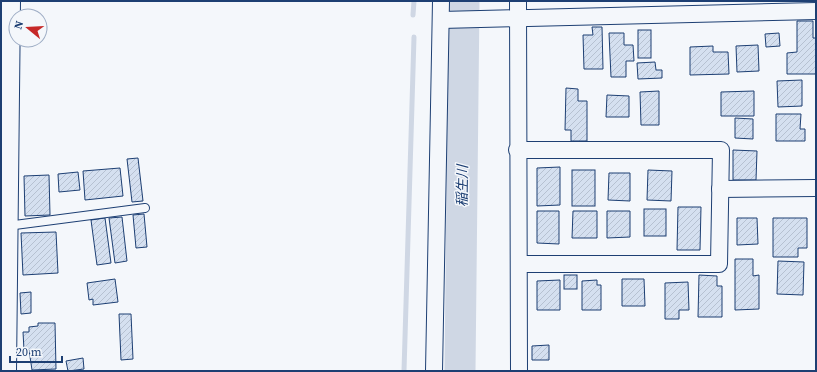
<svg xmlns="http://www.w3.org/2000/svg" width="817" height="372" font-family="'Source Serif 4','Noto Sans JP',serif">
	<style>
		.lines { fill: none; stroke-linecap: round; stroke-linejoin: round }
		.stream { stroke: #cfd7e4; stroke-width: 5 }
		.river { stroke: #cfd7e4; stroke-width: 31 }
		.building { fill: url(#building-hatch); stroke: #1d3f73 }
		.lane-casing { stroke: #1d3f73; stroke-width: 10 }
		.street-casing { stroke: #1d3f73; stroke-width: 18 }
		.secondary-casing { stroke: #1d3f73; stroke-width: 24 }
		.lane { stroke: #f4f7fb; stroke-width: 8 }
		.street { stroke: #f4f7fb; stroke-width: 16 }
		.secondary { stroke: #f4f7fb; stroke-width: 22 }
		.labels { text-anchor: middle; stroke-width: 3; stroke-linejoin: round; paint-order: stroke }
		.water-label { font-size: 14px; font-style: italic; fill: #1d3f73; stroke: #f4f7fb }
	</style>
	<defs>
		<pattern id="building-hatch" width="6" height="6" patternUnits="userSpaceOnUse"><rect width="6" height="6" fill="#d5e0f0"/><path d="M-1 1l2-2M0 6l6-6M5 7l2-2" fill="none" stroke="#b6c1d1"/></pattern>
	</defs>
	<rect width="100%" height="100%" fill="#f4f7fb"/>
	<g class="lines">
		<g class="stream">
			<path d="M413,15L414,1"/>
			<path d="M404,371L414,37"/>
		</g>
		<path class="river" d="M460,371L464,1"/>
	</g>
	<g class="building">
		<path d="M797,21H813V38H816V74H787V53L797,52Z"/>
		<path d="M592,27H602L603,69H584L583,35H593Z"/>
		<rect x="638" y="30" width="13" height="28"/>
		<path d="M609,33H624V45H633L634,61H626V77H611Z"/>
		<path d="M779,33L780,46L766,47L765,34Z"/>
		<path d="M758,45L759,71L737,72L736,46Z"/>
		<path d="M713,46V52H728L729,74L690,75V47Z"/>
		<path d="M655,62L656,70H662V78L638,79L637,63Z"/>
		<path d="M802,80V106L778,107L777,81Z"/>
		<path d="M566,88L578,89V101H587V141H571V130H565Z"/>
		<path d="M659,91V125H641L640,92Z"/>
		<path d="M754,91V116H721V92Z"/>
		<path d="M607,95L629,96V117H606Z"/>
		<path d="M776,114H801L800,129H805V141H776Z"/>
		<path d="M735,118L753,119V139L735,138Z"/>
		<path d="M733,150L757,151L756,180H733Z"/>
		<path d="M138,158L143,201L132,202L127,159Z"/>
		<path d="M560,167V205L537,206V168Z"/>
		<path d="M120,168L123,196L85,200L83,171Z"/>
		<rect x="572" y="170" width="23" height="36"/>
		<path d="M648,170L672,171L671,201L647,200Z"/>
		<path d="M78,172L80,190L59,192L58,174Z"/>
		<path d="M609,173H630V201L608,200Z"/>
		<path d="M49,175L50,215L25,216L24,176Z"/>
		<path d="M678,207H701L700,250H677Z"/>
		<rect x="644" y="209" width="22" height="27"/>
		<path d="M537,211H559V244L537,243Z"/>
		<path d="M573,211H597V238H572Z"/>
		<path d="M607,211H630V237L607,238Z"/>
		<path d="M144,214L147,247L136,248L133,215Z"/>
		<path d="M122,217L127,261L115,263L109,218Z"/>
		<path d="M105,218L111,263L97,265L91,220Z"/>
		<path d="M737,218H757L758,244L737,245Z"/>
		<path d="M773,218H807V248H798V257H773Z"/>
		<path d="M56,232L58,273L23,275L21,233Z"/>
		<path d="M735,259H753V276L759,275V309L735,310Z"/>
		<path d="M778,261L804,262L803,295L777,294Z"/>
		<rect x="564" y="275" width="13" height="14"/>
		<path d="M699,275L717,276V286H722V317H698Z"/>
		<path d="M115,279L118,302L93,305V299L89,300L87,283Z"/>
		<path d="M622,279H644L645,306H622Z"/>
		<path d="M560,280V310H537V281Z"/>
		<path d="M597,280V285H601V310H582V281Z"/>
		<path d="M688,282L689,310H679V319H665V283Z"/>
		<path d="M31,292V313L21,314L20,293Z"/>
		<path d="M119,314H131L133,359L121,360Z"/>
		<path d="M38,323H55L56,369L32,370L29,350H24L23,332H29V327L38,326Z"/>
		<path d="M549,345V360H532V346Z"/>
		<path d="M83,358L84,369L68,371L66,361Z"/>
	</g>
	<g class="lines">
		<defs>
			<path id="lane" d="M7,226L145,208"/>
			<g id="street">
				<path d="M518,1L519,371"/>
				<path d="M441,20L816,11"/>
				<path d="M517,150H721L719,264H519"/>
				<path d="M720,189L816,188"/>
				<path d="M434,371L441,1"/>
			</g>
			<path id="secondary" d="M5,371L9,1"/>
		</defs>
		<use href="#lane" class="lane-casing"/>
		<use href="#street" class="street-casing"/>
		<use href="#secondary" class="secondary-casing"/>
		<use href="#lane" class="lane"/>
		<use href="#street" class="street"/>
		<use href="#secondary" class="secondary"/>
	</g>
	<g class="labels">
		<g class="water-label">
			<text transform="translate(462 186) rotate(-89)" y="5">稲生川</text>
		</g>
	</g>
	<rect width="817" height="372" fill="none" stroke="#1d3f73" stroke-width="4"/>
	<g transform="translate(28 28) rotate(288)"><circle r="19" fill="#f4f7fb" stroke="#9eadc5"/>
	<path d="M0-3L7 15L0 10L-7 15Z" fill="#c62828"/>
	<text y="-6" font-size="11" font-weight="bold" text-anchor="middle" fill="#1d3f73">N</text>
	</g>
	<path d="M10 356v6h52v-6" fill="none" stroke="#1d3f73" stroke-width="2"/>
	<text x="16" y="356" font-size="12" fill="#1d3f73" stroke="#f4f7fb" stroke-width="3" paint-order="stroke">20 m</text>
</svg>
